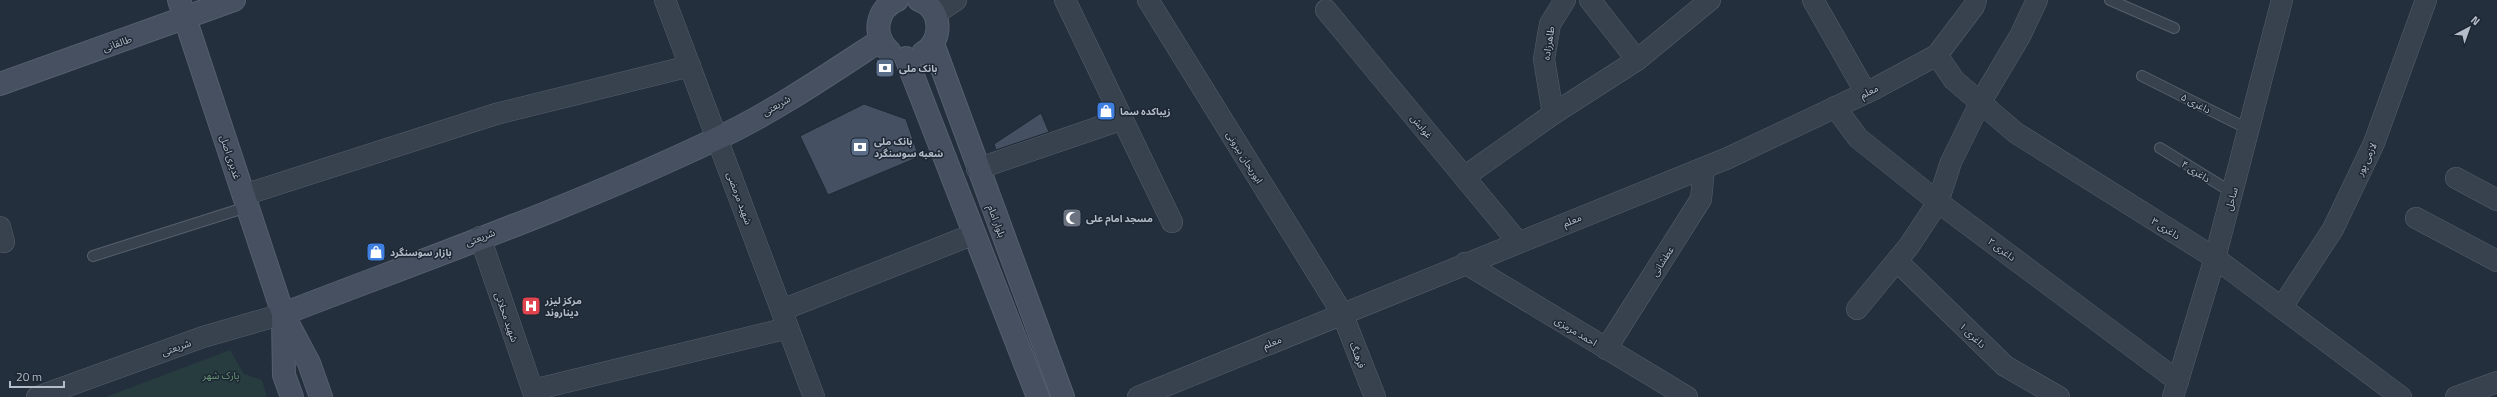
<svg xmlns="http://www.w3.org/2000/svg" width="2497" height="397" font-family="'Titillium Web','Noto Sans Arabic',sans-serif">
	<style>
		.green { fill: #263c3f }
		.building { fill: #455162; stroke: #1f2835 }
		.lines { fill: none; stroke-linecap: round; stroke-linejoin: round }
		.lane-casing { stroke: #565f6c; stroke-width: 12 }
		.street-casing { stroke: #565f6c; stroke-width: 22 }
		.secondary-casing { stroke: #565f6c; stroke-width: 24 }
		.lane { stroke: #38414e; stroke-width: 10 }
		.street { stroke: #38414e; stroke-width: 21 }
		.secondary { stroke: #465061; stroke-width: 22 }
		.labels { text-anchor: middle; stroke-width: 3; stroke-linejoin: round; paint-order: stroke }
		.street-label { font-size: 10px; fill: #b4bcc9; stroke: #1d2633 }
		.poi-label { font-size: 10px; font-weight: bold; fill: #b4bcc9; stroke: #1d2633; text-anchor: start }
		.park-label { font-size: 10px; fill: #6b9a76; stroke: #1d2633 }
	</style>
	<rect width="100%" height="100%" fill="#242f3e"/>
	<path class="green" d="M230,350L244,374L262,380L267,397H106Z"/>
	<g class="building">
		<path d="M864,104L906,119L919,157L828,195L800,136Z"/>
		<path d="M1041,113L1049,132L996,150L994,144Z"/>
	</g>
	<g class="lines">
		<defs>
			<g id="lane">
				<path d="M2110,0L2174,28"/>
				<path d="M2142,76L2250,130"/>
				<path d="M2160,148L2233,193"/>
				<path d="M93,256L247,207"/>
			</g>
			<g id="street">
				<path d="M665,0L814,397"/>
				<path d="M1065,0L1172,222"/>
				<path d="M1148,0L1342,313L1375,397"/>
				<path d="M1590,0L1637,60"/>
				<path d="M1813,0L1866,93"/>
				<path d="M1326,10L1518,242"/>
				<path d="M935,14L956,0"/>
				<path d="M1937,55L1954,80L2016,133L2215,258L2401,397"/>
				<path d="M1835,107L1858,138L1938,202L2178,381"/>
				<path d="M1553,114L1637,60L1710,0"/>
				<path d="M977,169L1123,119"/>
				<path d="M1464,177L1553,114L1544,59L1550,24L1565,0"/>
				<path d="M2456,178L2497,200"/>
				<path d="M244,195L496,114L690,66"/>
				<path d="M2416,218L2497,261"/>
				<path d="M0,227L4,242"/>
				<path d="M480,237L535,397"/>
				<path d="M1897,261L2005,366L2059,397"/>
				<path d="M1465,263L1687,397"/>
				<path d="M2282,307L2333,229L2374,143L2426,0"/>
				<path d="M1857,309L1909,246L1938,202L1951,162L1980,103L2020,36L2037,0"/>
				<path d="M782,310L974,234"/>
				<path d="M1606,349L1701,199L1704,168"/>
				<path d="M533,390L788,328"/>
				<path d="M37,397L203,337L283,314"/>
				<path d="M1138,397L1728,158L1874,89L1937,55L1974,6L1976,0"/>
				<path d="M2173,397L2215,258L2282,0"/>
				<path d="M2456,397L2497,382"/>
			</g>
			<g id="secondary">
				<path d="M179,0L283,314L309,363L321,397"/>
				<path d="M919,0C943,9 943,41 923,53"/>
				<path d="M933,44L1063,397"/>
				<path d="M889,51C872,36 876,9 897,0"/>
				<path d="M906,58L1038,397"/>
				<path d="M0,84L234,0"/>
				<path d="M283,314C428,258 576,206 716,139C772,113 829,74 881,40"/>
				<path d="M283,319L284,375L292,397"/>
			</g>
		</defs>
		<use href="#lane" class="lane-casing"/>
		<use href="#street" class="street-casing"/>
		<use href="#secondary" class="secondary-casing"/>
		<use href="#lane" class="lane"/>
		<use href="#street" class="street"/>
		<use href="#secondary" class="secondary"/>
	</g>
	<defs>
		<symbol id="bank-square" viewBox="-11 -11 22 22"><rect x="-9" y="-9" width="18" height="18" rx="4" fill="#5c6f8a" stroke="#1d2633"/><path d="M-6-4H6V4H-6ZM0-2.3a2.3 2.3 0 1 0 0 4.6a2.3 2.3 0 1 0 0-4.6Z" fill="#fff"/></symbol>
		<symbol id="shop-square" viewBox="-11 -11 22 22"><rect x="-9" y="-9" width="18" height="18" rx="4" fill="#3f7fe0" stroke="#1d2633"/><path d="M-5-2.5h2.3a2.7 3.5 0 0 1 5.4 0H5L5.5 6h-11ZM-1.5-2.5h3a1.5 2.3 0 0 0-3 0Z" fill="#fff"/></symbol>
		<symbol id="mosque-square" viewBox="-11 -11 22 22"><rect x="-9" y="-9" width="18" height="18" rx="4" fill="#6b7280" stroke="#1d2633"/><path d="M3.5-4.9A6 6 0 1 0 3.5 4.9A5 5 0 1 1 3.5-4.9Z" fill="#fff"/></symbol>
		<symbol id="hospital-square" viewBox="-11 -11 22 22"><rect x="-9" y="-9" width="18" height="18" rx="4" fill="#e0444e" stroke="#1d2633"/><path d="M-5-5h3v3.5h4V-5h3V5h-3V1.5h-4V5h-3Z" fill="#fff"/></symbol>
	</defs>
	<g fill-rule="evenodd">
		<use href="#bank-square" x="874" y="57" width="22" height="22"/>
		<use href="#shop-square" x="1095" y="100" width="22" height="22"/>
		<use href="#bank-square" x="849" y="136" width="22" height="22"/>
		<use href="#mosque-square" x="1061" y="207" width="22" height="22"/>
		<use href="#shop-square" x="365" y="241" width="22" height="22"/>
		<use href="#hospital-square" x="520" y="295" width="22" height="22"/>
	</g>
	<g class="labels">
		<g class="street-label">
			<text transform="translate(117 43) rotate(-20)" y="4">طالقانی</text>
			<text transform="translate(1548 43) rotate(-81)" y="4">طاهرزاده</text>
			<text transform="translate(1869 91) rotate(-26)" y="4">معلم</text>
			<text transform="translate(2196 103) rotate(27)" y="4">داغری ۵</text>
			<text transform="translate(776 105) rotate(-30)" y="4">شریعتی</text>
			<text transform="translate(1422 126) rotate(50)" y="4">غوابش</text>
			<text transform="translate(231 157) rotate(72)" y="4">غدیری اصل</text>
			<text transform="translate(1245 157) rotate(58)" y="4">ابوریحان بیرونی</text>
			<text transform="translate(2366 159) rotate(-65)" y="4">لازمی پور</text>
			<text transform="translate(2196 171) rotate(32)" y="4">داغری ۴</text>
			<text transform="translate(740 198) rotate(70)" y="4">شهید مرمضی</text>
			<text transform="translate(2231 199) rotate(-75)" y="4">ساحل</text>
			<text transform="translate(1572 220) rotate(-22)" y="4">معلم</text>
			<text transform="translate(997 221) rotate(69)" y="4">بلوار امام</text>
			<text transform="translate(2166 228) rotate(32)" y="4">داغری ۳</text>
			<text transform="translate(480 237) rotate(-21)" y="4">شریعتی</text>
			<text transform="translate(2002 249) rotate(37)" y="4">داغری ۲</text>
			<text transform="translate(1662 261) rotate(-58)" y="4">عطشانی</text>
			<text transform="translate(507 317) rotate(71)" y="4">شهید محلاتی</text>
			<text transform="translate(1576 331) rotate(31)" y="4">احمد مرمزی</text>
			<text transform="translate(1973 335) rotate(44)" y="4">داغری ۱</text>
			<text transform="translate(1272 342) rotate(-22)" y="4">معلم</text>
			<text transform="translate(176 347) rotate(-20)" y="4">شریعتی</text>
			<text transform="translate(1358 355) rotate(69)" y="4">فرهنگ</text>
		</g>
		<g class="poi-label">
			<text x="899" y="72">بانک ملی</text>
			<text x="1120" y="115">زیباکده سما</text>
			<text x="874" y="145">بانک ملی<tspan x="874" dy="12">شعبه سوسنگرد</tspan></text>
			<text x="1086" y="222">مسجد امام علی</text>
			<text x="390" y="256">بازار سوسنگرد</text>
			<text x="545" y="304">مرکز لیزر<tspan x="545" dy="12">دیناروند</tspan></text>
		</g>
		<g class="park-label">
			<text x="221" y="379">پارک شهر</text>
		</g>
	</g>
	<g transform="translate(2469 28) rotate(41)" stroke="#1d2633" stroke-width="3" paint-order="stroke">
	<path d="M0-3L7 15L0 10L-7 15Z" fill="#b4bcc9"/>
	<text y="-6" font-size="11" font-weight="bold" text-anchor="middle" fill="#b4bcc9">N</text>
	</g>
	<path d="M10 381v6h54v-6" fill="none" stroke="#b4bcc9" stroke-width="2"/>
	<text x="16" y="381" font-size="12" fill="#b4bcc9" stroke="#1d2633" stroke-width="3" paint-order="stroke">20 m</text>
</svg>
